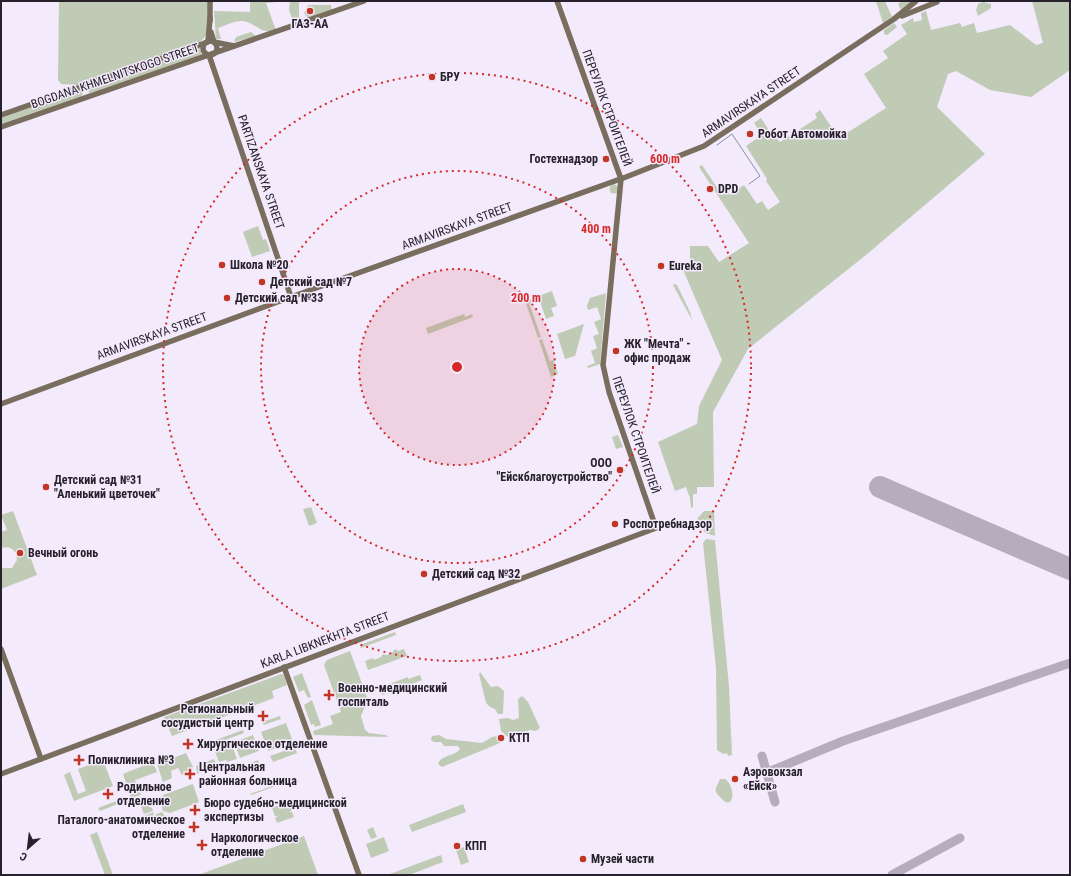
<svg xmlns="http://www.w3.org/2000/svg" width="1071" height="876" font-family="'Roboto Condensed',sans-serif">
	<style>
		.green { fill: #c0cbb6 }
		.lines { fill: none; stroke-linecap: round; stroke-linejoin: round }
		.stream { stroke: #8192aa; stroke-width: 1 }
		.taxiway { stroke: #b5adbd; stroke-width: 9 }
		.runway { stroke: #b5adbd; stroke-width: 22 }
		.secondary { stroke: #796e5e; stroke-width: 5.5 }
		.ring { fill: none; stroke: #d62828; stroke-width: 2; stroke-dasharray: 2 4 }
		.poi-dot { fill: #c13525; stroke: #f3eafc; stroke-width: 1.5 }
		.labels { text-anchor: middle; stroke-width: 3; stroke-linejoin: round; paint-order: stroke }
		.poi-label { font-size: 12px; font-weight: bold; fill: #27212c; stroke: #f3eafc; text-anchor: start }
		.street-label { font-size: 12px; fill: #27212c; stroke: #f3eafc }
		.centre { fill: #d62828; stroke: #f3eafc; stroke-width: 2 }
		.ring-label { font-size: 12px; text-anchor: middle; font-weight: bold; fill: #d62828; stroke: #f3eafc; stroke-width: 3; stroke-linejoin: round; paint-order: stroke }
	</style>
	<rect width="100%" height="100%" fill="#f3eafc"/>
	<g class="green">
		<path d="M59,1H208L207,35L199,43L78,85L61,84L58,80Z"/>
		<path d="M250,1H288L266,3L276,30C259,35 257,23 243,21C236,20 224,26 218,28L221,39H216L214,11L250,12Z"/>
		<path d="M290,1H299V20L293,21L289,10Z"/>
		<path d="M876,1H885L892,17L883,23Z"/>
		<path d="M901,1H912L901,10L898,4Z"/>
		<path d="M1032,1H1070V70L1031,97L990,90L956,71L948,74L937,107L985,154L866,255L748,349L713,412L714,487H697V494H693V507L691,508L690,498L686,487L675,491L658,442L697,424L699,406L722,360L680,263H690V246H708L719,262L749,243L699,167L702,165L722,195L728,192L730,195L744,185L757,204L762,201L768,210L780,202L766,181L767,179L746,146L762,135L754,123L761,118L770,132L780,142L817,118L815,114L820,110L839,138L886,108L864,74L888,58L883,51L907,34L901,25L913,18L914,22L922,20L921,13L926,11L931,30L960,23L962,27L974,23L977,33L1010,25L1036,45L1043,43Z"/>
		<path d="M983,2L991,4V8L978,16L976,10L978,4Z"/>
		<path d="M308,5H331L332,11L309,19L304,13Z"/>
		<path d="M894,23L897,27L887,35L884,34V30Z"/>
		<path d="M251,32L256,36L234,42L236,37Z"/>
		<path d="M199,47L202,50L201,55L90,93L86,90V87Z"/>
		<path d="M80,89L83,92L82,96L1,124V117Z"/>
		<circle cx="614" cy="189" r="4.5"/>
		<path d="M258,226L263,240L266,239L270,251L252,257L243,232Z"/>
		<path d="M674,284L677,285L690,312L692,320L673,285Z"/>
		<path d="M552,291L557,306L551,308L554,316L546,319L538,296Z"/>
		<path d="M606,293L600,364L588,368L587,366L595,363L591,351L597,348L593,336L599,334L594,322L601,319L597,307L588,310L587,306L590,298Z"/>
		<path d="M536,297L537,300L529,303L541,337L538,338L525,301Z"/>
		<path d="M464,314L465,317L472,314L473,317L428,334L426,328Z"/>
		<path d="M584,324L575,356L565,359L557,334Z"/>
		<path d="M542,339L550,361L553,360L558,374L551,377L539,340Z"/>
		<path d="M618,435L623,447L616,449L612,437Z"/>
		<path d="M311,507L317,523L309,526L303,509Z"/>
		<path d="M13,511L37,575L1,589V568H12L17,560C17,550 10,545 1,548V532L7,530L1,515Z"/>
		<path d="M704,511H714L715,536L705,533L697,519Z"/>
		<path d="M706,539L715,540L729,686L732,755L728,756L727,753L723,754L717,750L716,668L703,543Z"/>
		<path d="M395,632L396,635L361,648L360,645Z"/>
		<path d="M395,649L398,651L404,649L407,656L368,670L365,661L373,658L374,660L381,657L383,654L386,655L392,653Z"/>
		<path d="M350,651L368,700L361,716L365,730L369,733L386,735L388,737L314,735L313,731L333,724L330,716L341,712L324,665L327,660Z"/>
		<path d="M480,672L491,687L498,686L504,691L503,714H498L495,709L490,707L486,703L479,674Z"/>
		<path d="M302,673L311,697L308,698L304,690L299,692L293,677Z"/>
		<path d="M281,674L284,675L287,685L272,691L274,698L172,736L164,717Z"/>
		<path d="M420,675L422,680L382,695L379,688L408,677V679Z"/>
		<path d="M522,696L528,702L540,728L536,731L530,730L508,737L501,731L499,719L508,718L513,720L519,718L518,699Z"/>
		<path d="M312,700L321,725L315,727L314,724L311,725L304,705Z"/>
		<path d="M280,716L281,719L264,725L262,722Z"/>
		<path d="M286,723L293,742L268,751L261,732Z"/>
		<path d="M243,730L244,733L203,748L202,745Z"/>
		<path d="M253,735L259,751L240,758L234,742Z"/>
		<path d="M439,735L446,739L482,743L492,737L498,736L500,743L442,767L438,764C442,754 454,757 460,749L458,746H444L441,742H434L431,740L432,736Z"/>
		<path d="M231,743L237,759L227,762L226,760L219,762L214,749Z"/>
		<path d="M295,747L297,753L273,762L270,756Z"/>
		<path d="M186,753L193,767L192,771L182,775L178,768L171,771L172,778L163,782L157,764Z"/>
		<path d="M214,759L217,766L197,774L196,766Z"/>
		<path d="M103,760L113,786L74,801L64,775L70,772L78,794L86,791L78,769Z"/>
		<path d="M258,760L261,767L243,773L240,767Z"/>
		<path d="M153,762L157,772L135,780L141,795L131,798L123,774Z"/>
		<path d="M292,779V780L251,795L250,794Z"/>
		<path d="M720,779H725C732,784 735,796 730,802C726,803 725,802 722,799C712,789 716,790 720,779Z"/>
		<path d="M149,784L151,790L141,793L139,788Z"/>
		<path d="M193,784L199,802L170,813L163,811L161,805L163,795Z"/>
		<path d="M124,798L123,802L100,811L98,808Z"/>
		<path d="M289,802L292,810L289,812H292L294,817L277,823L275,818L278,816H275L272,808Z"/>
		<path d="M142,803L152,808L153,811L144,814L140,804Z"/>
		<path d="M463,804L466,812L412,832L409,825Z"/>
		<path d="M154,812L151,823L147,824L144,816Z"/>
		<path d="M162,812L166,817L153,822L156,814Z"/>
		<path d="M373,827L377,837L371,839L367,830Z"/>
		<path d="M97,832L113,875H105L90,835Z"/>
		<path d="M304,836L318,875H198Z"/>
		<path d="M384,837L389,851L371,858L366,844Z"/>
		<path d="M464,847L469,862L461,865L456,850Z"/>
		<path d="M441,855L443,862L409,875H387Z"/>
	</g>
	<g class="lines">
		<path class="stream" d="M717,145L732,134L760,176L749,184"/>
		<g class="taxiway">
			<path d="M762,756L775,802"/>
			<path d="M766,773L843,741L1070,663"/>
			<path d="M892,875L960,838"/>
		</g>
		<path class="runway" d="M880,487L1070,569"/>
		<g class="secondary">
			<path d="M210,1V21"/>
			<path d="M902,16L937,2"/>
			<path d="M211,32L214,42L234,46"/>
			<circle cx="210" cy="48" r="7"/>
			<path d="M209,55L291,297"/>
			<path d="M1,115L208,42L210,18"/>
			<path d="M1,127L364,1"/>
			<path d="M1,404L291,297L626,177L704,146L894,19L916,1"/>
			<path d="M1,649L41,759"/>
			<path d="M284,667L359,875"/>
			<path d="M1,774L656,528L609,392L603,365L621,179L557,1"/>
		</g>
	</g>
	<circle cx="457" cy="367" r="98" fill="#d62828" fill-opacity=".12"/>
	<g class="ring">
		<circle cx="457" cy="367" r="98"/>
		<circle cx="457" cy="367" r="196"/>
		<circle cx="457" cy="367" r="294"/>
	</g>
	<g class="poi-dot">
		<circle cx="310" cy="11" r="4"/>
		<circle cx="432" cy="77" r="4"/>
		<circle cx="750" cy="134" r="4"/>
		<circle cx="606" cy="159" r="4"/>
		<circle cx="710" cy="189" r="4"/>
		<circle cx="222" cy="265" r="4"/>
		<circle cx="661" cy="266" r="4"/>
		<circle cx="262" cy="282" r="4"/>
		<circle cx="227" cy="298" r="4"/>
		<circle cx="616" cy="351" r="4"/>
		<circle cx="620" cy="470" r="4"/>
		<circle cx="46" cy="487" r="4"/>
		<circle cx="615" cy="524" r="4"/>
		<circle cx="20" cy="553" r="4"/>
		<circle cx="424" cy="574" r="4"/>
		<path d="M327 689h4v4h4v4h-4v4h-4v-4h-4v-4h4z"/>
		<path d="M261 710h4v4h4v4h-4v4h-4v-4h-4v-4h4z"/>
		<circle cx="501" cy="738" r="4"/>
		<path d="M186 738h4v4h4v4h-4v4h-4v-4h-4v-4h4z"/>
		<path d="M77 754h4v4h4v4h-4v4h-4v-4h-4v-4h4z"/>
		<path d="M188 768h4v4h4v4h-4v4h-4v-4h-4v-4h4z"/>
		<circle cx="735" cy="779" r="4"/>
		<path d="M106 788h4v4h4v4h-4v4h-4v-4h-4v-4h4z"/>
		<path d="M193 804h4v4h4v4h-4v4h-4v-4h-4v-4h4z"/>
		<path d="M192 821h4v4h4v4h-4v4h-4v-4h-4v-4h4z"/>
		<path d="M200 839h4v4h4v4h-4v4h-4v-4h-4v-4h4z"/>
		<circle cx="457" cy="846" r="4"/>
		<circle cx="583" cy="859" r="4"/>
	</g>
	<g class="labels">
		<g class="poi-label">
			<text x="310" y="28" text-anchor="middle">ГАЗ-АА</text>
			<text x="440" y="81">БРУ</text>
			<text x="758" y="138">Робот Автомойка</text>
			<text x="598" y="163" text-anchor="end">Гостехнадзор</text>
			<text x="718" y="193">DPD</text>
			<text x="230" y="269">Школа №20</text>
			<text x="669" y="270">Eureka</text>
			<text x="270" y="286">Детский сад №7</text>
			<text x="235" y="302">Детский сад №33</text>
			<text x="624" y="348">ЖК "Мечта" -<tspan x="624" dy="14">офис продаж</tspan></text>
			<text x="612" y="467" text-anchor="end">ООО<tspan x="612" dy="14">"Ейскблагоустройство"</tspan></text>
			<text x="54" y="484">Детский сад №31<tspan x="54" dy="14">"Аленький цветочек"</tspan></text>
			<text x="623" y="528">Роспотребнадзор</text>
			<text x="28" y="557">Вечный огонь</text>
			<text x="432" y="578">Детский сад №32</text>
			<text x="338" y="692">Военно-медицинский<tspan x="338" dy="14">госпиталь</tspan></text>
			<text x="254" y="713" text-anchor="end">Региональный<tspan x="254" dy="14">сосудистый центр</tspan></text>
			<text x="509" y="742">КТП</text>
			<text x="197" y="748">Хирургическое отделение</text>
			<text x="88" y="764">Поликлиника №3</text>
			<text x="199" y="771">Центральная<tspan x="199" dy="14">районная больница</tspan></text>
			<text x="743" y="776">Аэровокзал<tspan x="743" dy="14">«Ейск»</tspan></text>
			<text x="117" y="791">Родильное<tspan x="117" dy="14">отделение</tspan></text>
			<text x="204" y="807">Бюро судебно-медицинской<tspan x="204" dy="14">экспертизы</tspan></text>
			<text x="185" y="824" text-anchor="end">Паталого-анатомическое<tspan x="185" dy="14">отделение</tspan></text>
			<text x="211" y="842">Наркологическое<tspan x="211" dy="14">отделение</tspan></text>
			<text x="465" y="850">КПП</text>
			<text x="591" y="863">Музей части</text>
		</g>
		<g class="street-label">
			<text transform="translate(115 76) rotate(-19)" y="4">BOGDANA KHMELNITSKOGO STREET</text>
			<text transform="translate(751 102) rotate(-34)" y="4">ARMAVIRSKAYA STREET</text>
			<text transform="translate(607 108) rotate(70)" y="4">ПЕРЕУЛОК СТРОИТЕЛЕЙ</text>
			<text transform="translate(261 172) rotate(71)" y="4">PARTIZANSKAYA STREET</text>
			<text transform="translate(457 226) rotate(-20)" y="4">ARMAVIRSKAYA STREET</text>
			<text transform="translate(152 336) rotate(-20)" y="4">ARMAVIRSKAYA STREET</text>
			<text transform="translate(636 435) rotate(71)" y="4">ПЕРЕУЛОК СТРОИТЕЛЕЙ</text>
			<text transform="translate(325 640) rotate(-21)" y="4">KARLA LIBKNEKHTA STREET</text>
		</g>
	</g>
	<circle cx="457" cy="367" r="6" class="centre"/>
	<g class="ring-label">
		<text x="665" y="163">600 m</text>
		<text x="596" y="233">400 m</text>
		<text x="526" y="302">200 m</text>
	</g>
	<rect width="1071" height="876" fill="none" stroke="#27212c" stroke-width="4"/>
	<g transform="translate(28 848) rotate(208)" stroke="#f3eafc" stroke-width="3" paint-order="stroke">
	<path d="M0-3L7 15L0 10L-7 15Z" fill="#27212c"/>
	<text y="-6" font-size="11" font-weight="bold" text-anchor="middle" fill="#27212c">С</text>
	</g>
</svg>
